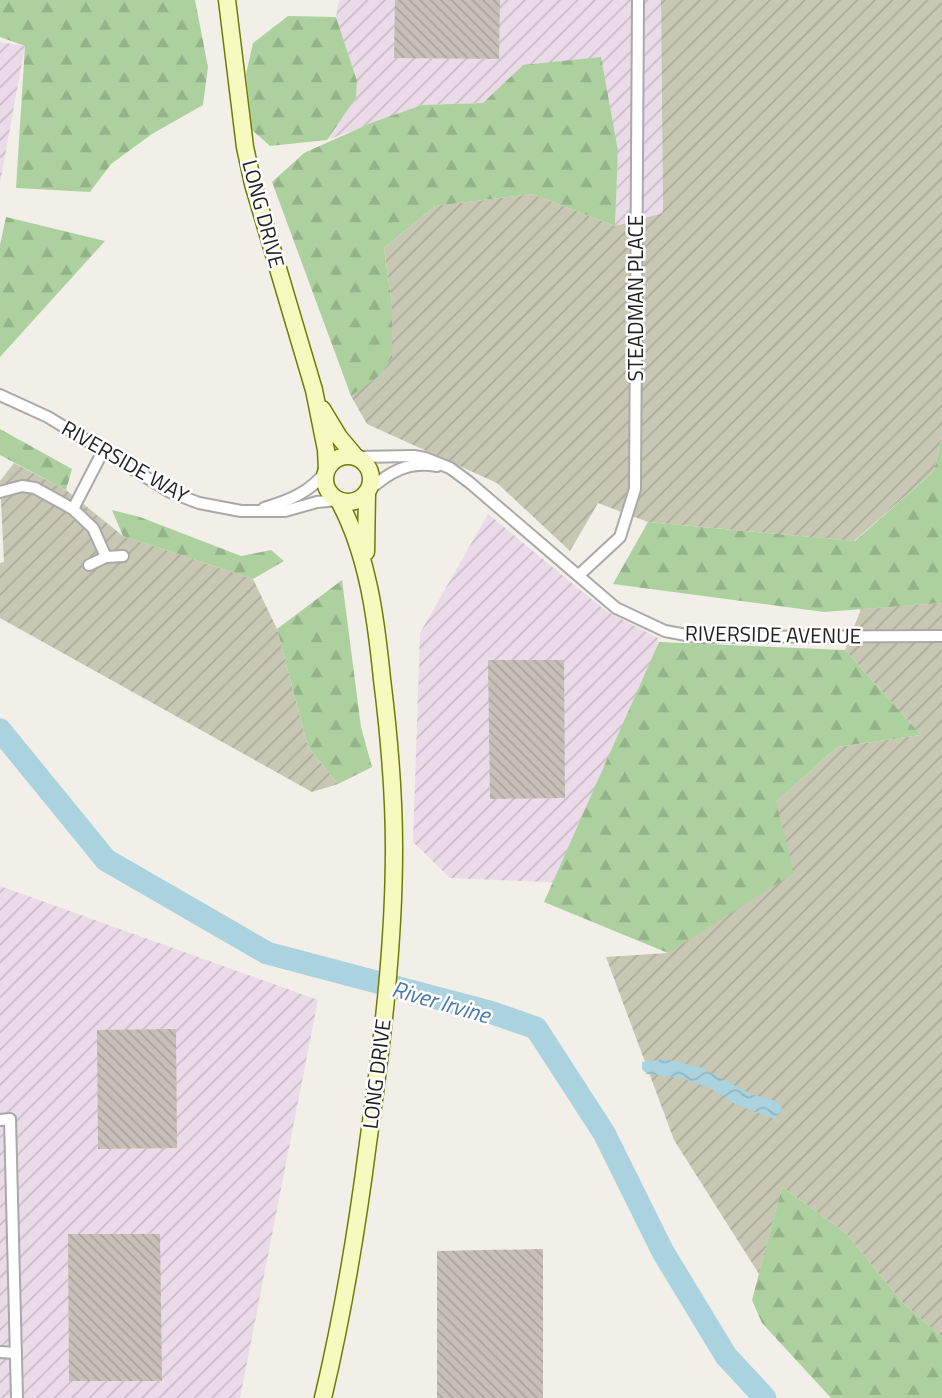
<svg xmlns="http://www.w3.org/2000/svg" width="942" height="1398" font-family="'Titillium Web',sans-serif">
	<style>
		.industrial { fill: url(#industrial-furrows) }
		.construction { fill: url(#construction-furrows) }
		.forest { fill: url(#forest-firs) }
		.water { fill: url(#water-waves) }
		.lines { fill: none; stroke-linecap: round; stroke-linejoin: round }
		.river { stroke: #aad3df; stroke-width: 23 }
		.building { fill: url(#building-back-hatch) }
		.minor-casing { stroke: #a9a9a9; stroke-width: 14 }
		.secondary-casing { stroke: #707d05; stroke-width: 19 }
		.minor { stroke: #fff; stroke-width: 10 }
		.secondary { stroke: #f7fabf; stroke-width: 16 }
		.labels { text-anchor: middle; stroke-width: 5; stroke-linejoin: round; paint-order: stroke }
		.street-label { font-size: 21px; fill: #222; stroke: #fff }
		.water-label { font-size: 23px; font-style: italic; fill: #4a7aab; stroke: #fff }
	</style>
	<defs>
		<pattern id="industrial-furrows" width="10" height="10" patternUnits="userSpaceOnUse" patternTransform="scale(1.75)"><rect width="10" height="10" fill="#ebdbe8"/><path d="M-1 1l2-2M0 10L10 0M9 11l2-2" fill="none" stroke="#c9bcc7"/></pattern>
		<pattern id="construction-furrows" width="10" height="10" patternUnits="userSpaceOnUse" patternTransform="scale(1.75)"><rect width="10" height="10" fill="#c7c7b4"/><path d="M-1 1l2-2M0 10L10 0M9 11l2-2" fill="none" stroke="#abab9a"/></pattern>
		<pattern id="forest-firs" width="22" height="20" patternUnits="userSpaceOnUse" patternTransform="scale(1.75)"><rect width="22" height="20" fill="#add19e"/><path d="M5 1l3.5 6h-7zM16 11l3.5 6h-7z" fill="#95b388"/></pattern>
		<pattern id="water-waves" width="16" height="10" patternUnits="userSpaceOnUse" patternTransform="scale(1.75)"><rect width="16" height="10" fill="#aad3df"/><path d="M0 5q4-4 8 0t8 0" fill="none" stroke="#92b5bf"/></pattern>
		<pattern id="building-back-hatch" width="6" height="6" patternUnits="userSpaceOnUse" patternTransform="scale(1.75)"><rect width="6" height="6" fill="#c7bfb8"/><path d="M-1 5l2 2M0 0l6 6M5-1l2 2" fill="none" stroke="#aba49e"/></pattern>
	</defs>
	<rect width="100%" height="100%" fill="#f2efe9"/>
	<g class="industrial">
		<path d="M339,0H661L663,213L615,226L618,151L523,65L483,103L422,105L327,140L356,98L357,81L336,17Z"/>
		<path d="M0,42L25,46L0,183Z"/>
		<path d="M488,514L606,611L658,638L647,757L596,884L450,878L413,842L420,633Z"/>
		<path d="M0,886L318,1000L240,1398H0Z"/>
	</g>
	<g class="construction">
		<path d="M661,0H942V436L934,471L854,541L648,522L598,503L570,551L497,483L367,424L351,396L379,375L392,358V305L384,248L435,206L532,194L615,226L663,213Z"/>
		<path d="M14,463L66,490L123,536L253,579L277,629L308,747L338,784L312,792L0,618V563L4,562L0,481Z"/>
		<path d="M942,603V1337L903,1303L846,1233L782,1187L759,1274L674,1140L606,957L668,953L776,802L837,747L921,735L845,650L861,609Z"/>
	</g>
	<g class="forest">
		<path d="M0,0H195L208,67L203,105L152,134L111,164L90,192L16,188L25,46L0,37Z"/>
		<path d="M288,16L336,17L357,81L356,98L327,140L270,146L252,130L246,74L253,43Z"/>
		<path d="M601,57L618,151L615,226L532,194L435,206L384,248L392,305V358L380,375L351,396L272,182L304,153L371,123L422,105L483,103L523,65Z"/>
		<path d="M6,217L105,241L0,357V245Z"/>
		<path d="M0,429L72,469L66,490L0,455Z"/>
		<path d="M942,436V603L824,612L613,584L648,522L855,541L934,471Z"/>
		<path d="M112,510L140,517L241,556L271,550L284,561L253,579L123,536Z"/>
		<path d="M342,580L361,727L372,767L338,784L308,747L277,629Z"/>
		<path d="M659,642L845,650L921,735L837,747L776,802L794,873L668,953L544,902Z"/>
		<path d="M782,1187L846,1233L903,1303L942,1337V1398H831L762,1323L752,1300Z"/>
	</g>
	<path class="water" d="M666,1059L702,1068L751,1094L776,1101L783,1110L774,1119L735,1104L710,1088L682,1078L647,1074L642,1069V1062Z"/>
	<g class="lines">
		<path class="river" d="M0,730L106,860L267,953L490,1012L536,1028L604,1133L663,1252L726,1356L765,1398"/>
	</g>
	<g class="building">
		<path d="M395,0H500L499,59L394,58Z"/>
		<path d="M488,660H564L565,798L490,799Z"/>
		<path d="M176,1029L177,1148L98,1149L97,1030Z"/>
		<path d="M68,1234H160L162,1381H69Z"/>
		<path d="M543,1249V1398H437V1251Z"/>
	</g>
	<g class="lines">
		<defs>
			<g id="minor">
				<path d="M0,395L48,417L170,492L199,503L241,511H285L317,502L338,500"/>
				<path d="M357,457L414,456L425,458L450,468L469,482L616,608L665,631L697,637L942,636"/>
				<path d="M368,491C389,472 408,461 437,466"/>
				<path d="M0,492L22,486L35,488L73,509L93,528L106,557"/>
				<path d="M264,508C288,501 311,492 326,471"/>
				<path d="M73,509L103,451"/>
				<path d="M89,565L106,557L123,556"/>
				<path d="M579,575L620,537L635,489L638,0"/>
				<path d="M0,1120L10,1119L17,1398"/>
				<path d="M0,1352L16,1353"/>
			</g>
			<g id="secondary">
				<path d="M227,0L245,147L253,184L314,390L326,450L327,469"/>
				<path d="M322,409L339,437L355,456"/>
				<circle cx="348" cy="479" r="23"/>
				<path d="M366,552L367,493"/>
				<path d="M323,1398C343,1314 357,1229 368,1143C382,1045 394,947 394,848C394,792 389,735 382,679C376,619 368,555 339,501"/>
			</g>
		</defs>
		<use href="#minor" class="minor-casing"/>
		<use href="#secondary" class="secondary-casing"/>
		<use href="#minor" class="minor"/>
		<use href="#secondary" class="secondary"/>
	</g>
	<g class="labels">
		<g class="street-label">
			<text transform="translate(263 214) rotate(75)" y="7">LONG DRIVE</text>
			<text transform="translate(636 298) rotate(-90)" y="7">STEADMAN PLACE</text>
			<text transform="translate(125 462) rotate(30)" y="7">RIVERSIDE WAY</text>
			<text transform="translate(773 635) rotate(1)" y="7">RIVERSIDE AVENUE</text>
			<text transform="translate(377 1074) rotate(-83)" y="7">LONG DRIVE</text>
		</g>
		<g class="water-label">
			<text transform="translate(441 1002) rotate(16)" y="8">River Irvine</text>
		</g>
	</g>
</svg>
